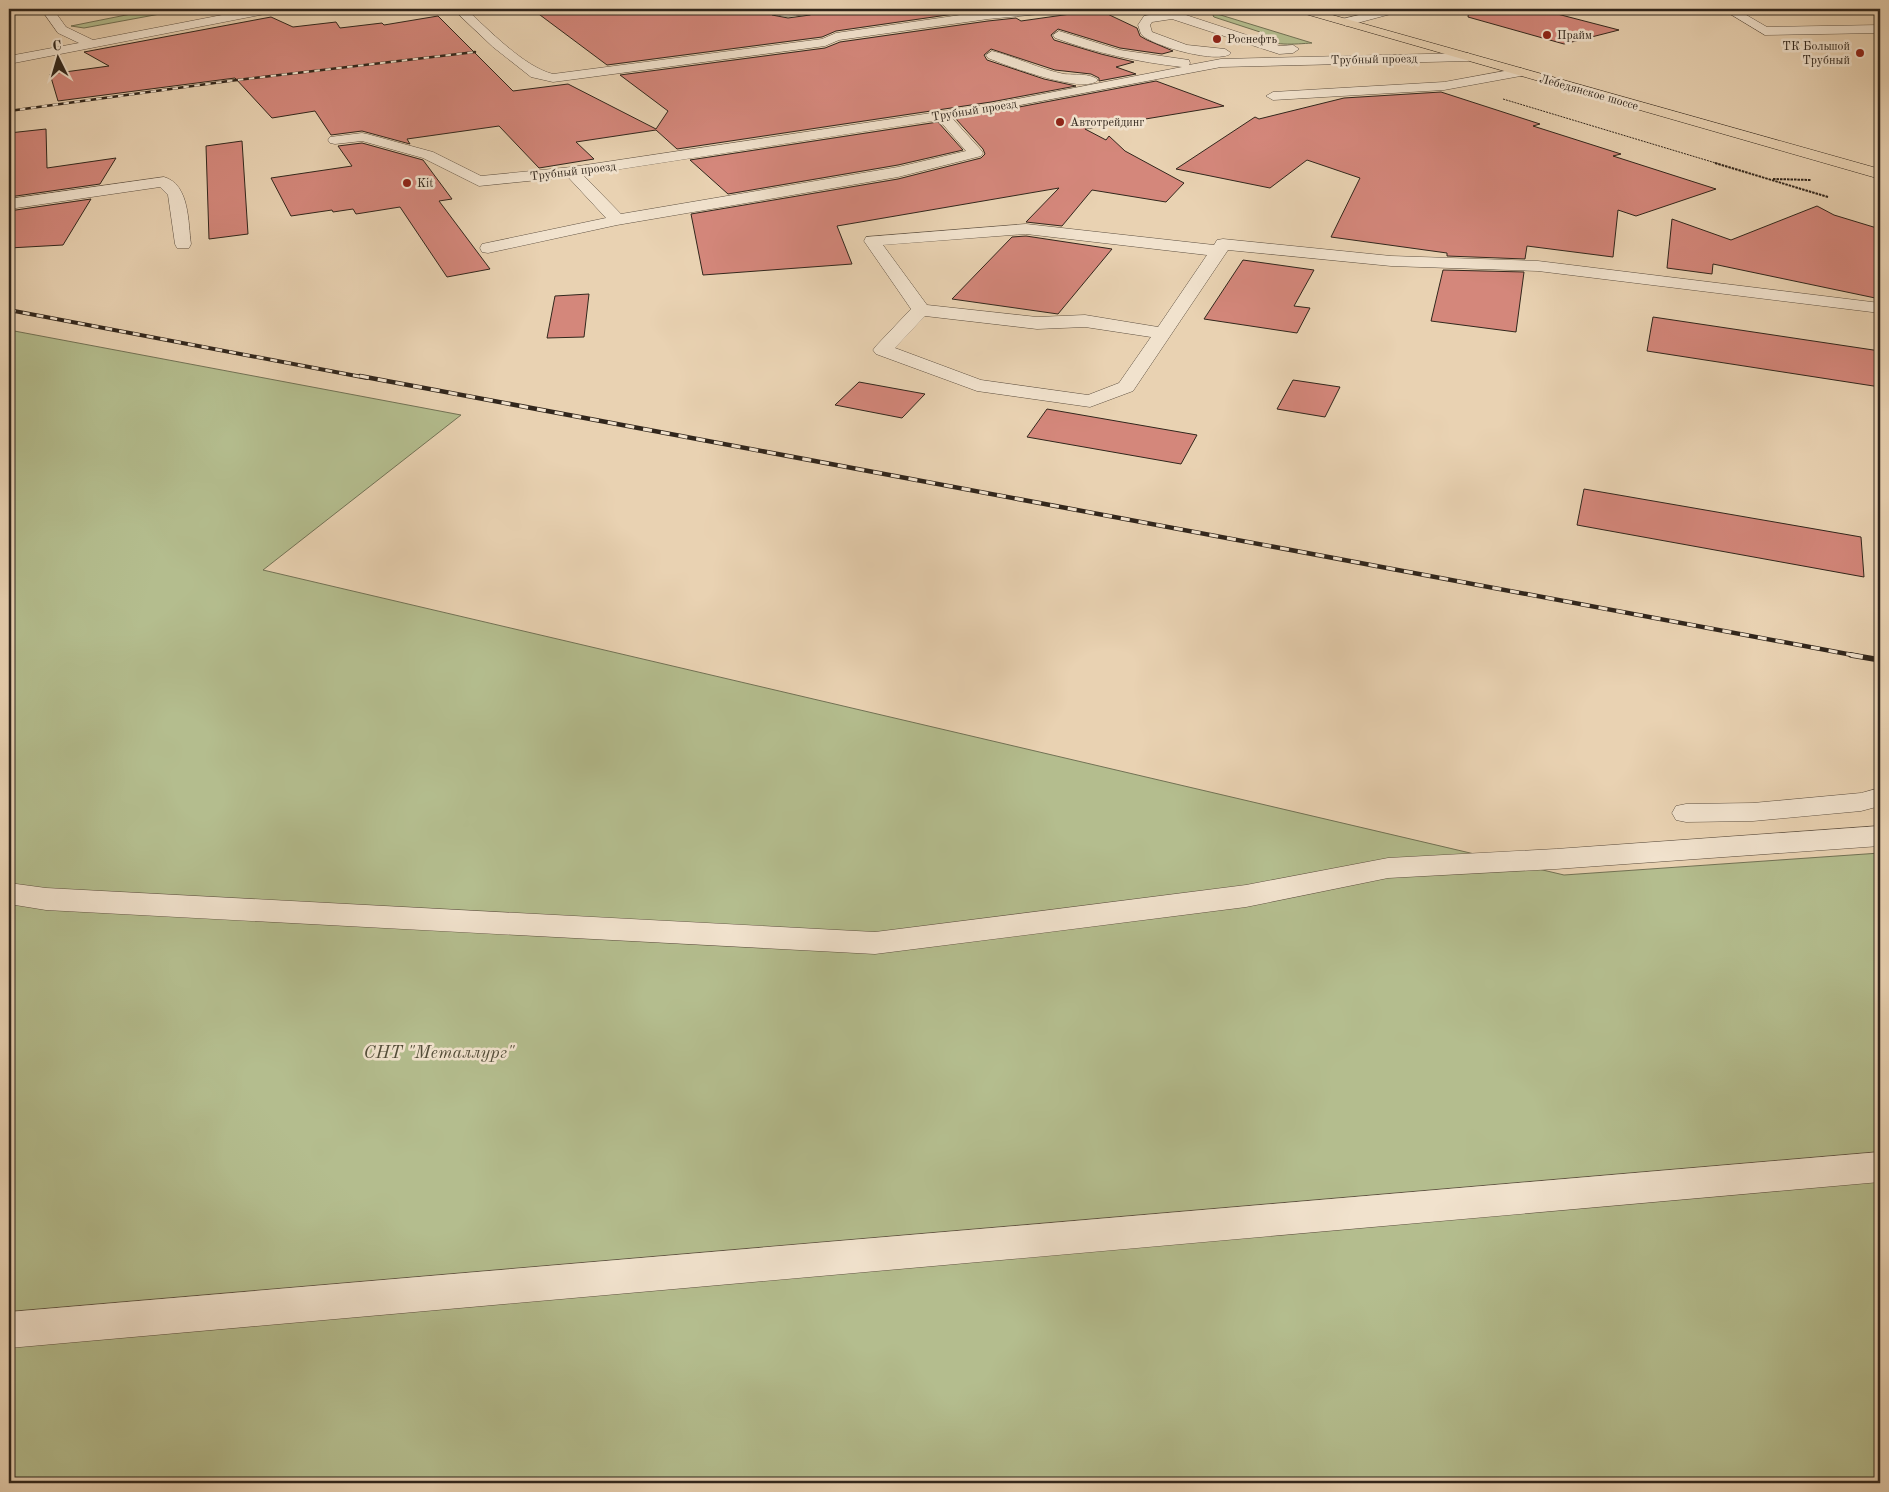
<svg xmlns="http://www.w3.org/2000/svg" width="1889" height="1492" font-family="'Old Standard TT',serif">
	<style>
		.green { fill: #b4bd8e; stroke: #727255 }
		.building { fill: #d4877b; stroke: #31261c }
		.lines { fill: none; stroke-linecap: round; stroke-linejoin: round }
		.minor-casing { stroke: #5f5142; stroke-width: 1 }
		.major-casing { stroke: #31261c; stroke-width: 1 }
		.path-far1 { stroke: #31261c; stroke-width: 1; stroke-dasharray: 2 1; stroke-linecap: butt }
		.path { stroke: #31261c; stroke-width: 2; stroke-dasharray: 2.5 1; stroke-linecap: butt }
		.minor { fill: #f1e2cd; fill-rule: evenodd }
		.major { fill: #e9d2b2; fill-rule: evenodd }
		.rail-far3-casing { stroke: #31261c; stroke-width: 2.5 }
		.rail-far2-casing { stroke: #31261c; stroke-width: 4 }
		.rail-far1-casing { stroke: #31261c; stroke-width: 4.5 }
		.rail-casing { stroke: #31261c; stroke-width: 5.5 }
		.rail-far3 { stroke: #f1e2cd; stroke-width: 2; stroke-dasharray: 5.5; stroke-linecap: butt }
		.rail-far2 { stroke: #f1e2cd; stroke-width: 2.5; stroke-dasharray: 7; stroke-linecap: butt }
		.rail-far1 { stroke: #f1e2cd; stroke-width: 3; stroke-dasharray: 9; stroke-linecap: butt }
		.rail { stroke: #f1e2cd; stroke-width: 4; stroke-dasharray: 12; stroke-linecap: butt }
		.poi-dot { fill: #8f2418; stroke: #f1e2cd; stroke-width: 2 }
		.labels { text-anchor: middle; stroke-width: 5; stroke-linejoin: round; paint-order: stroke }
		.far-poi-label { font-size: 12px; fill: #31261c; stroke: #f1e2cd; text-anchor: start }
		.far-street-label { font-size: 12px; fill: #31261c; stroke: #f1e2cd }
		.near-park-label { font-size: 18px; font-style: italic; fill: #524c38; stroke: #f1e2cd }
	</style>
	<rect width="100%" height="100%" fill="#e9d2b2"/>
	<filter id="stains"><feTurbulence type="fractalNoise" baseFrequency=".004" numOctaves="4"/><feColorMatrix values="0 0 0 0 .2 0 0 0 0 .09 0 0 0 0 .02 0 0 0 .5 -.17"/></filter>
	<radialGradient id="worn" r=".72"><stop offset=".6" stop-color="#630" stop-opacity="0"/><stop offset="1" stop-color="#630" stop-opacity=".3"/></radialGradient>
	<g class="green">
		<path d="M156,9H187L84,28L71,26Z"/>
		<path d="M1214,13L1312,43C1295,44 1272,47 1258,36L1260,32L1214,17L1213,16Z"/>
		<path d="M9,330L461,415L263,570L1564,875L1880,853V1483H9Z"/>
	</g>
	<g class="building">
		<path d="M532,9H774L772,15L788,18L810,15L820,9H989L836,31L822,37L607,65Z"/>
		<path d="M1469,9H1538L1619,30L1564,44L1468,17Z"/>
		<path d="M1099,10L1137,28L1140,36L1147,40L1173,51L1162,54L1120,48L1058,29L1051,35L1054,40L1101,54L1134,62L1116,67L1136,74L1099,81V78L1091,74L1055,70L991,49L984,55L987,60L1044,79L1076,86L991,102L677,149L656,130L576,142L594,159L539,168L499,126L407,139L410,144L362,131L331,135L315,111L272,118L235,78L58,101L50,74L109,66L84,52L271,17L293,27L336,22L340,28L382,23L384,25L438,16L513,91L568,84L656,129L668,111L620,75L825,48L840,42L988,21L1016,18L1021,21Z"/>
		<path d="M1156,81L1224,106L1085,129L1106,140L1109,136L1125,151L1184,183L1166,202L1092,190L1062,226L1026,222L1059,188L837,226L852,264L703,275L691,214L898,179L981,158L985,154L983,149L956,119Z"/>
		<path d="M1441,92L1540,124L1533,126L1621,154L1613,156L1716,189L1636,216L1618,210L1613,257L1527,246L1525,259L1447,256V253L1331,237L1360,178L1307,160L1270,188L1176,169L1255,117L1259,119L1344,98Z"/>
		<path d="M938,122L963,150L898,165L728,194L690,160Z"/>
		<path d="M46,129L47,168L116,158L100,184L9,197V133Z"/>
		<path d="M242,141L248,234L209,239L206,146Z"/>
		<path d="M362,143L423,160L452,199L439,201L490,269L447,277L400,207L356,214L353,209L333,212L332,210L291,216L271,178L352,166L338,146Z"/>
		<path d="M91,199L63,245L9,248V211Z"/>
		<path d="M1817,206L1834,215L1880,229V299L1713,264L1712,274L1667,268L1672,219L1731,240Z"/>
		<path d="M1026,236L1112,249L1058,314L952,299L1012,237Z"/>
		<path d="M1243,260L1314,270L1294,306L1310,308L1297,333L1204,319Z"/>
		<path d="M1443,270L1524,272L1516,332L1431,321Z"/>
		<path d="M589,294L584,337L547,338L555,296Z"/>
		<path d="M1653,317L1880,351V387L1647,351Z"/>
		<path d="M1293,380L1340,387L1325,417L1277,409Z"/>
		<path d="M859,382L925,394L902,418L835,405Z"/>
		<path d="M1047,409L1197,435L1181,464L1027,437Z"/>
		<path d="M1584,489L1861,537L1864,577L1577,525Z"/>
	</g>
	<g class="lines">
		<defs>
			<g id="minor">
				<path d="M41,9H53L66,27L93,40L253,9H276L270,13L9,64V56L79,43L58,33Z"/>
				<path d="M453,9H466C488,29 524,67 553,74L822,39L836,33L988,11L1017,9H1057L1051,13L988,19L839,40L825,46L553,82L531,77L493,47Z"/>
				<path d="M785,9H818C812,15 779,19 773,13L775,10Z"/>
				<path d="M1183,9H1201L1199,11L1186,15L1280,46L1293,45L1299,49L1293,53L1279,54L1172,19L1152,22L1150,25L1152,32L1187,45L1225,49L1231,53C1221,65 1151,46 1141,34L1138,25L1144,16Z"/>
				<path d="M1385,9H1404L1402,11L1346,26L1340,22L1342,19Z"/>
				<path d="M1722,9H1736L1767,27L1880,25V33L1765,35Z"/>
				<path d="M1059,31L1120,50L1189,60L1190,63L1189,65L1221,59L1468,53L1474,57L1468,61L1221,67L952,118L981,150L983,153L981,156L898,177L617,225L488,253L482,252L480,248L482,244L606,218L568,177L479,186L423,158L362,141L335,144L330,143L328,140L330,137L362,133L367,134L433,152L481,176L572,167L991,104L1182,67C1138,62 1096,53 1055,38L1053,35ZM939,120L966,151L898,167L621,214L583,175Z"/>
				<path d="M992,51C1016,57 1039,69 1064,74C1073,75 1091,73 1098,80C1085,95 1005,65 988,58L986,55Z"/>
				<path d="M1521,68L1528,72L1526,75L1444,90L1273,100L1266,96L1273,92L1444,82Z"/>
				<path d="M164,177C190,184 188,223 191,244L189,248H177L175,244L168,195L160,187L9,209V199Z"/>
				<path d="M1026,224L1214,245L1217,240L1223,239L1391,256L1538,261L1880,303V313L1538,271L1391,266L1228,250L1133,391L1090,407L977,391L876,354L873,350L876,346L911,309L864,241L866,237ZM1026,234L1207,255L1158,327L1085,315L1037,317L927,305L883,245ZM925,316L1037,329L1085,327L1151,337L1119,383L1088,395L981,380L895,348Z"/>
				<path d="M1880,788V806L1861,811L1753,821L1686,822L1676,820L1672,813L1676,806L1686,804L1753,803L1861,793Z"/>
				<path d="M1880,826V846L1556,869L1388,878L1246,907L875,954L46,910L9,904V883L46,888L875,932L1246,885L1388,858L1556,849Z"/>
				<path d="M1880,1152V1182L9,1348V1312Z"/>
			</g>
			<path id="major" d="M1293,9H1311L1880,169V179L1295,11Z"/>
		</defs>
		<use href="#minor" class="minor-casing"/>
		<use href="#major" class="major-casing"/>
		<path class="path-far1" d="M1503,99L1719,164"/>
		<g class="path">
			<path d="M1715,163L1828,197"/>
			<path d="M1773,179L1811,180"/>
		</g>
		<use href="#minor" class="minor"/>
		<use href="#major" class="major"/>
		<defs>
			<path id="rail-far3" d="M9,111L229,81L475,52"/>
			<path id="rail-far2" d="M9,310L367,378"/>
			<path id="rail-far1" d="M360,376L1858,656"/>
			<path id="rail" d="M1851,655L1880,660"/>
		</defs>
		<use href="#rail-far3" class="rail-far3-casing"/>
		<use href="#rail-far2" class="rail-far2-casing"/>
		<use href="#rail-far1" class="rail-far1-casing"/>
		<use href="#rail" class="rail-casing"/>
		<use href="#rail-far3" class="rail-far3"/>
		<use href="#rail-far2" class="rail-far2"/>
		<use href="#rail-far1" class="rail-far1"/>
		<use href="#rail" class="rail"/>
	</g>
	<g class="poi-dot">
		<circle cx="1547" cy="35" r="5"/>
		<circle cx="1217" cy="39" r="5"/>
		<circle cx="1860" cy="53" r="5"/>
		<circle cx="1060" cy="122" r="5"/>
		<circle cx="407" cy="183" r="5"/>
	</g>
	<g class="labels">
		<g class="far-poi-label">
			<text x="1557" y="39">Прайм</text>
			<text x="1227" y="43">Роснефть</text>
			<text x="1850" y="50" text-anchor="end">ТК Большой<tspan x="1850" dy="14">Трубный</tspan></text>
			<text x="1070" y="126">Автотрейдинг</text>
			<text x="417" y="187">Kit</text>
		</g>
		<g class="far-street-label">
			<text transform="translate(1374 59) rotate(-1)" y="4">Трубный проезд</text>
			<text transform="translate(1589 92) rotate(16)" y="4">Лебедянское шоссе</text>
			<text transform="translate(974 110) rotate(-9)" y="4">Трубный проезд</text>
			<text transform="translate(573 171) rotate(-7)" y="4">Трубный проезд</text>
		</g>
		<g class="near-park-label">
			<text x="439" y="1058">СНТ "Металлург"</text>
		</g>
	</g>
	<rect width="1889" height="1492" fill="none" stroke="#e9d2b2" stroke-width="30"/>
	<rect x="10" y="10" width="1869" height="1472" fill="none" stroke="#31261c" stroke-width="2.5"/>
	<rect x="15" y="15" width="1859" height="1462" fill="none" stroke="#31261c"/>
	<g transform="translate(58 58) rotate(355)" stroke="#f1e2cd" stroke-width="4" paint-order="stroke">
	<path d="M0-4L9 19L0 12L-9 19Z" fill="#31261c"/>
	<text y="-8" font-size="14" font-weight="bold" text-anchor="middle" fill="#31261c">С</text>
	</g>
	<rect width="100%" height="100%" filter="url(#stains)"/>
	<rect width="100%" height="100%" fill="url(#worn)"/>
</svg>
